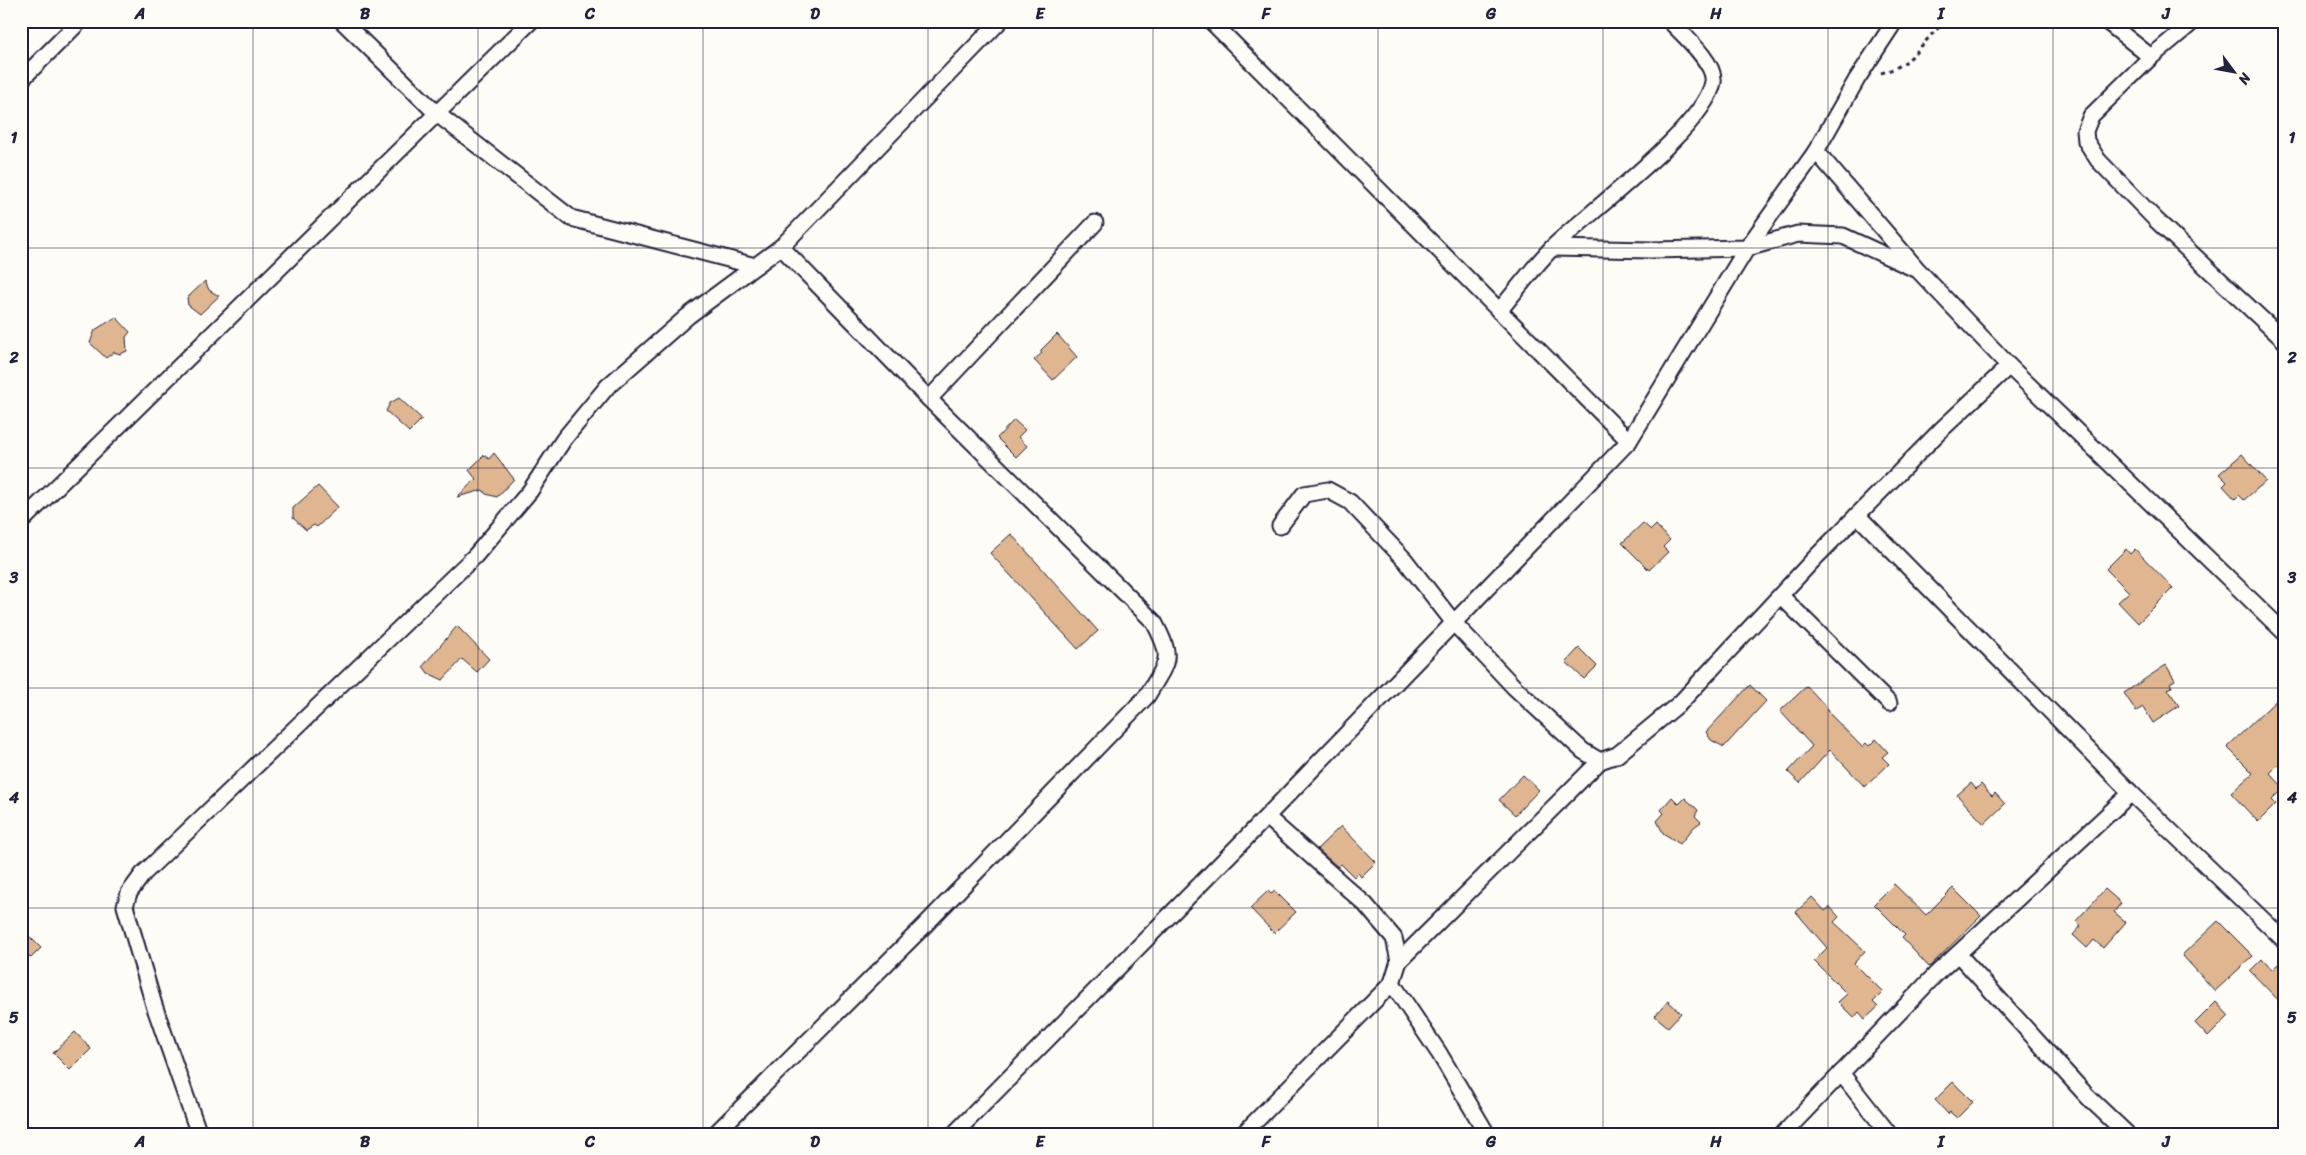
<svg xmlns="http://www.w3.org/2000/svg" width="2306" height="1155" font-family="Sriracha,sans-serif">
	<style>
		.building { fill: #e0b691; stroke: #22223b }
		.lines { fill: none; stroke-linecap: round; stroke-linejoin: round }
		.minor-casing { stroke: #22223b; stroke-width: 19 }
		.path { stroke: #22223b; stroke-width: 3; stroke-dasharray: 4 4; stroke-linecap: butt }
		.minor { stroke: #fdfcf7; stroke-width: 15 }
		.grid { fill: none; stroke: #22223b; stroke-width: 1; stroke-opacity: 0.55 }
		.neatline { fill: none; stroke: #22223b; stroke-width: 2 }
		.grid-label { font-size: 16px; text-anchor: middle; font-weight: bold; fill: #22223b }
	</style>
	<rect width="100%" height="100%" fill="#fdfcf7"/>
	<filter id="ink" filterUnits="userSpaceOnUse"><feTurbulence type="fractalNoise" baseFrequency=".02" numOctaves="2"/><feDisplacementMap in="SourceGraphic" scale="10" xChannelSelector="R" yChannelSelector="G"/><feConvolveMatrix kernelMatrix="1 2 1 2 8 2 1 2 1" color-interpolation-filters="sRGB"/></filter>
	<g filter="url(#ink)">
		<g class="building">
			<path d="M205,281L209,290L219,296L200,314L188,305L187,298Z"/>
			<path d="M116,317L130,332L126,337L127,351L120,354L114,352L106,358L90,343L95,330Z"/>
			<path d="M1057,334L1077,357L1053,380L1034,360L1042,353L1040,351Z"/>
			<path d="M399,398L422,419L409,432L386,411L390,403Z"/>
			<path d="M1014,420L1025,430L1018,437L1027,446L1016,457L997,438Z"/>
			<path d="M494,453L514,479L497,497L486,494L483,490L457,497L476,479L469,470L484,455L489,459Z"/>
			<path d="M2242,454L2266,481L2244,500L2239,495L2235,499L2223,486L2227,482L2219,474Z"/>
			<path d="M318,486L338,507L317,527L314,525L306,530L293,518V508Z"/>
			<path d="M1643,523L1651,530L1656,525L1670,540L1663,547L1668,552L1649,570L1622,543Z"/>
			<path d="M1011,534L1098,631L1078,649L990,553Z"/>
			<path d="M2126,549L2130,554L2135,549L2173,588L2138,623L2118,602L2129,592L2106,569Z"/>
			<path d="M457,626L489,659L477,672L462,659L443,680L428,673L423,666Z"/>
			<path d="M1579,648L1597,666L1584,679L1566,662Z"/>
			<path d="M2166,665L2175,680L2170,683L2172,687L2168,689L2179,706L2153,723L2143,707L2136,711L2124,693Z"/>
			<path d="M1750,685L1766,701L1724,747L1711,740L1706,732Z"/>
			<path d="M1807,686L1829,710L1828,712L1862,747L1866,743L1869,746L1876,739L1888,752L1882,757L1889,764L1865,787L1830,750L1800,783L1788,772L1812,746L1780,711Z"/>
			<path d="M2285,692V758L2270,773L2284,788L2272,800L2276,804L2258,822L2231,793L2253,773L2227,747Z"/>
			<path d="M1523,775L1539,790L1515,815L1499,800Z"/>
			<path d="M1971,783L1976,789L1981,784L1992,796L1995,793L2005,804L1984,824L1957,795Z"/>
			<path d="M1672,797L1679,804L1685,798L1698,810L1695,816L1701,822L1694,827L1680,844L1663,833L1657,821L1664,813L1661,810Z"/>
			<path d="M1341,826L1376,862L1361,877L1358,873L1354,877L1341,864L1338,867L1317,849Z"/>
			<path d="M1894,884L1926,915L1953,888L1981,916L1929,967L1902,938L1905,935L1874,904Z"/>
			<path d="M2105,889L2121,903L2114,912L2126,922L2103,948L2094,940L2087,948L2073,935L2081,926L2076,921Z"/>
			<path d="M1268,891L1271,894L1275,891L1296,912L1274,933L1250,908Z"/>
			<path d="M1812,897L1825,911L1830,907L1839,917L1834,922L1865,951L1854,963L1883,992L1873,1002L1878,1007L1865,1019L1859,1012L1854,1018L1838,1002L1847,994L1814,961L1827,948L1796,912Z"/>
			<path d="M2218,921L2253,956L2215,991L2182,955Z"/>
			<path d="M21,928L41,948L31,958L21,948Z"/>
			<path d="M2262,959L2272,970L2278,964L2285,971V1007L2250,971Z"/>
			<path d="M1668,1001L1681,1013L1668,1027L1655,1016Z"/>
			<path d="M2216,1002L2229,1016L2208,1037L2195,1023Z"/>
			<path d="M75,1032L91,1049L70,1070L53,1053Z"/>
			<path d="M1953,1082L1973,1102L1957,1118L1950,1112L1948,1114L1935,1100Z"/>
		</g>
		<g class="lines">
			<defs>
				<g id="minor">
					<path d="M342,21L436,113L571,218L755,266"/>
					<path d="M1211,21L1629,441"/>
					<path d="M2106,21L2151,57L2194,21"/>
					<path d="M2151,57L2091,116L2085,131L2086,141L2098,160L2156,220L2285,341"/>
					<path d="M21,80L80,21"/>
					<path d="M1816,151L1917,269L2009,366L2285,633"/>
					<path d="M1552,248L1652,250L1747,248L1798,234L1843,236L1913,268"/>
					<path d="M1499,311C1517,290 1534,266 1553,247C1588,213 1706,126 1713,82C1716,63 1682,34 1670,21"/>
					<path d="M929,399L1095,223"/>
					<path d="M1857,515L2131,793L2285,941"/>
					<path d="M21,522L531,21"/>
					<path d="M1280,526L1304,494L1328,490L1350,502L1405,560L1454,623L1514,687L1583,751L1600,761"/>
					<path d="M1781,596L1889,703"/>
					<path d="M1958,954L2088,1097L2127,1134"/>
					<path d="M1399,961L1600,761L1617,755L1680,703L1815,558L1942,429L2009,366"/>
					<path d="M1392,983L1439,1053L1487,1134"/>
					<path d="M1841,1073L1889,1134"/>
					<path d="M199,1134L154,1005L125,906L129,893L143,874L475,556L530,491L564,439L607,387L688,316L781,247L1000,21"/>
					<path d="M715,1134L923,927L1147,696C1168,660 1174,660 1154,622L929,399L781,247"/>
					<path d="M954,1134L1244,840L1629,441L1747,248L1816,151L1857,79L1895,21"/>
					<path d="M1243,1134L1392,983L1399,961L1394,938L1365,904L1267,817"/>
					<path d="M1783,1134L1937,973L2131,793"/>
				</g>
			</defs>
			<use href="#minor" class="minor-casing"/>
			<path class="path" d="M1881,73C1917,64 1920,40 1947,21"/>
			<use href="#minor" class="minor"/>
		</g>
	</g>
	<path class="grid" d="M253,21V1134M478,21V1134M703,21V1134M928,21V1134M1153,21V1134M1378,21V1134M1603,21V1134M1828,21V1134M2053,21V1134M21,248H2285M21,468H2285M21,688H2285M21,908H2285"/>
	<rect width="2306" height="1155" fill="none" stroke="#fdfcf7" stroke-width="55"/>
	<g transform="translate(2234 72) rotate(122)" stroke="#fdfcf7" stroke-width="4" paint-order="stroke">
	<path d="M0-4L9 19L0 12L-9 19Z" fill="#22223b"/>
	<text y="-8" font-size="14" font-weight="bold" text-anchor="middle" fill="#22223b">N</text>
	</g>
	<rect x="28" y="28" width="2250" height="1100" class="neatline"/>
	<g class="grid-label">
		<text x="140" y="19">A</text>
		<text x="365" y="19">B</text>
		<text x="590" y="19">C</text>
		<text x="815" y="19">D</text>
		<text x="1040" y="19">E</text>
		<text x="1266" y="19">F</text>
		<text x="1491" y="19">G</text>
		<text x="1716" y="19">H</text>
		<text x="1941" y="19">I</text>
		<text x="2166" y="19">J</text>
		<text x="14" y="143">1</text>
		<text x="2292" y="143">1</text>
		<text x="14" y="363">2</text>
		<text x="2292" y="363">2</text>
		<text x="14" y="583">3</text>
		<text x="2292" y="583">3</text>
		<text x="14" y="803">4</text>
		<text x="2292" y="803">4</text>
		<text x="14" y="1023">5</text>
		<text x="2292" y="1023">5</text>
		<text x="140" y="1147">A</text>
		<text x="365" y="1147">B</text>
		<text x="590" y="1147">C</text>
		<text x="815" y="1147">D</text>
		<text x="1040" y="1147">E</text>
		<text x="1266" y="1147">F</text>
		<text x="1491" y="1147">G</text>
		<text x="1716" y="1147">H</text>
		<text x="1941" y="1147">I</text>
		<text x="2166" y="1147">J</text>
	</g>
</svg>
